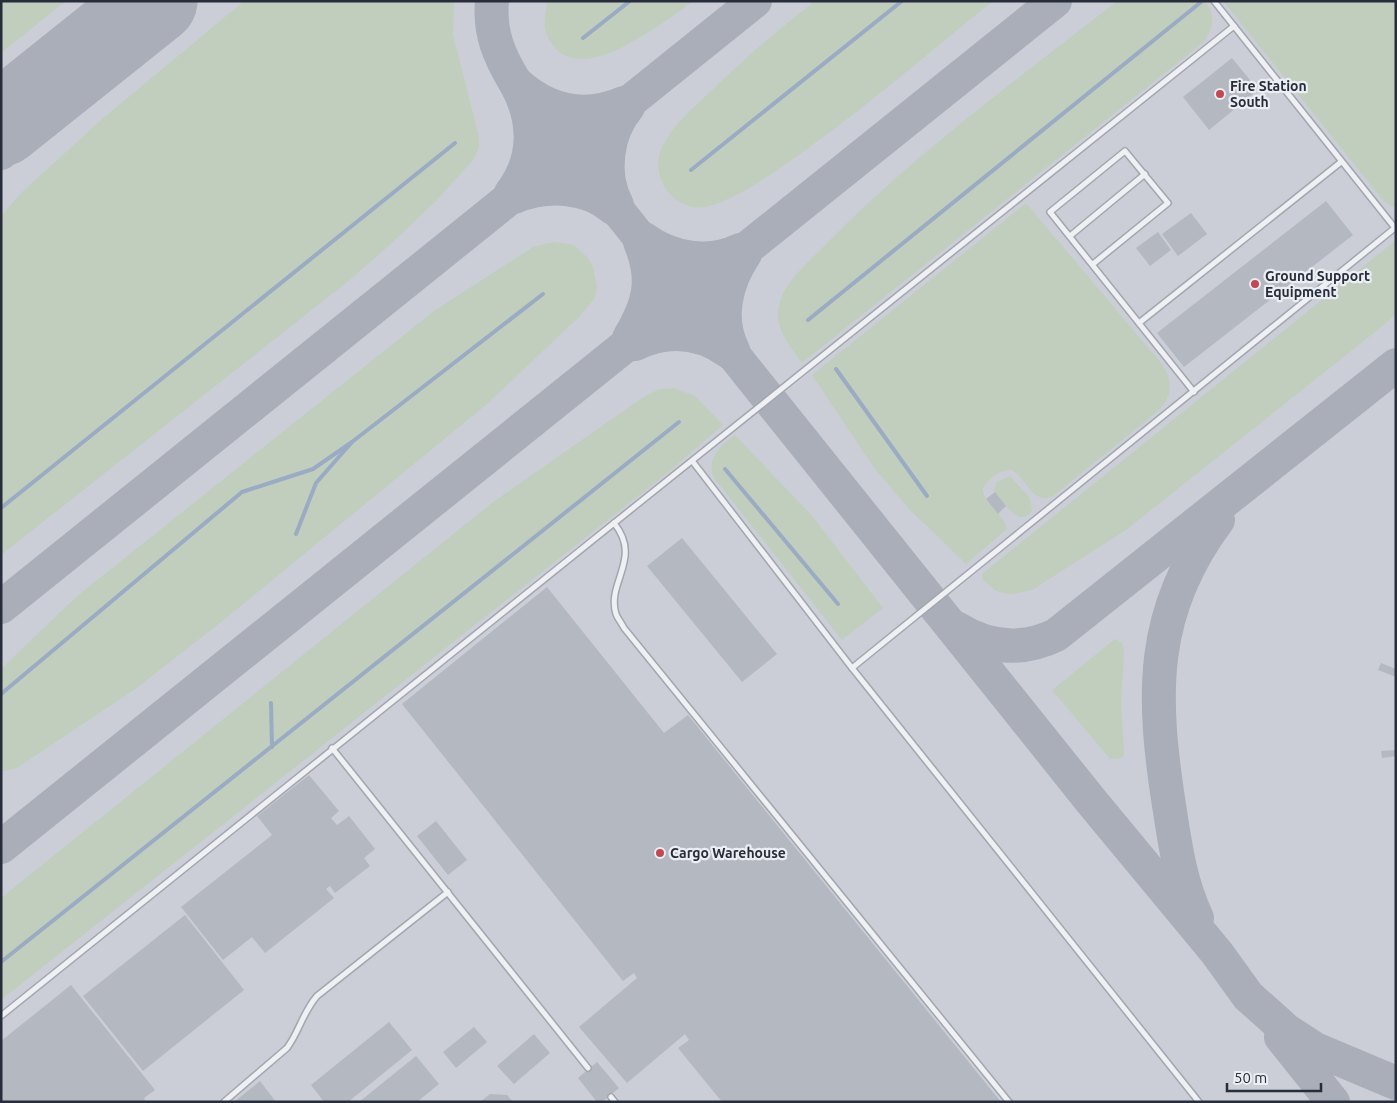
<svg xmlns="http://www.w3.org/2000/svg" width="1397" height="1103" font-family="Ubuntu,sans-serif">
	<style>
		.built { fill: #cbced6 }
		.green { fill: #c1cebe }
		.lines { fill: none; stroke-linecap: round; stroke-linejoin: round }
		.stream { stroke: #9aabc3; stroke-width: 4 }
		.taxiway { stroke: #aaaeb9; stroke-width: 34 }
		.runway { stroke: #aaaeb9; stroke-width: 85 }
		.building { fill: #b4b8c1 }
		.service-casing { stroke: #a2a6ae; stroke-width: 8 }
		.service { stroke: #eff0f4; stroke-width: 5 }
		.poi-dot { fill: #c24953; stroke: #ebeef3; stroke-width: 2 }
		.labels { text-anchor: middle; stroke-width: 4.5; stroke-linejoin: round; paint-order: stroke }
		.poi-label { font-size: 14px; font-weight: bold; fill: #272d3a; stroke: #ebeef3; text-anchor: start }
	</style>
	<rect width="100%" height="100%" fill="#dcdfe5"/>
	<rect class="built" x="1" y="1" width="1395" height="1101"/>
	<g class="green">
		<path d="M1,1H66L1,53Z"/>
		<path d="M244,1H454L453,35L479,137V147L474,159L437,200L394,241L351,279L1,555V216L22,192L102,119Z"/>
		<path d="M548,1H694C664,21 588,84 555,48C542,33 543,19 548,1Z"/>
		<path d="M815,1H993C931,51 871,103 807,149C777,170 744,196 709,206C697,210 683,206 674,198C659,186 654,164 662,147C673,124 694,107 712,90C745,58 779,29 815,1Z"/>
		<path d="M1117,1H1205C1216,15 1213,27 1205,41L802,363C790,346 773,327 779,305C785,280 810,261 827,243C915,153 1018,79 1117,1Z"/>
		<path d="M1223,1H1396V207L1390,206L1382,199Z"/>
		<path d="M1026,203L1162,364C1174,382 1172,398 1157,412L1052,497C1031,503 1028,480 1012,470C1001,469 989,478 983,488C982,505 1005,513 1007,529L966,564L909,509L874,468L812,375Z"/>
		<path d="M1396,240V314L1385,324L1126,530L1032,590L1013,594L1004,593L996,591L982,579V574Z"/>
		<path d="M554,242L574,245L588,258L593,267L597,287L595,298L580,316L487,404L225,619L134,690L17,768L1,772V669L76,597L434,311L533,247Z"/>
		<path d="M674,388L695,396L723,425L671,470L1,1000V898L493,502L645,396L660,389Z"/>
		<path d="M735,435L813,517L883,608L842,640L714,478C706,458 719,446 735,435Z"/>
		<path d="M1010,476L1030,498L1032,511C1019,529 1003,502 995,492L994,489L997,482Z"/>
		<path d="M1115,639L1122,643L1124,651L1121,705L1124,753L1122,758L1110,759L1052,690Z"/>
	</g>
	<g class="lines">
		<g class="stream">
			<path d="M583,38L630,1"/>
			<path d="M691,170L902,1"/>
			<path d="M808,320L1201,2"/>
			<path d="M836,369L927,496"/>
			<path d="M725,469L838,604"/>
			<path d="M1,508L455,143"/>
			<path d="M296,534L316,483L352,442L543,294"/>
			<path d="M1,694L242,492L313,469L352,442"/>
			<path d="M271,703L272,747"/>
			<path d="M1,962L679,422"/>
		</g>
		<g class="taxiway">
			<path d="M492,1C489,32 499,56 515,82L1092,802L1217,953L1248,996L1286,1030L1315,1049L1396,1083"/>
			<path d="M1,153L91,52"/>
			<path d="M511,193C537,159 536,119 515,82C546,111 584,120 624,103"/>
			<path d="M514,197C546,184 586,185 613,208"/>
			<path d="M617,205C601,175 606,133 628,107"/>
			<path d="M644,239C671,259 709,265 740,250"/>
			<path d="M629,338C649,305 656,280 640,242"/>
			<path d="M635,344C667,329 700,331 729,352"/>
			<path d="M733,350C717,318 726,282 745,254"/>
			<path d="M1,607L755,1"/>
			<path d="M956,628C988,648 1021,652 1056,635L1396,365"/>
			<path d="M1,847L1055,1"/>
			<path d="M1197,918C1180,882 1175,844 1169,805C1152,696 1149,612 1218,520"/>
			<path d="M1281,1037L1333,1102"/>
		</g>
		<path class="runway" d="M1,124L155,1"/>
	</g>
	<g class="building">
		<path d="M1232,58L1258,90L1209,130L1183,97Z"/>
		<path d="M1326,201L1353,235L1184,367L1157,333Z"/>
		<path d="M1191,213L1207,234L1178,256L1162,234Z"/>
		<path d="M1158,232L1171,250L1150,266L1136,248Z"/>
		<path d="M995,492L1006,506L998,514L986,499Z"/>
		<path d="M682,538L777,654L742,682L647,566Z"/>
		<path d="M547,587L664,733L688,715L1001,1102H722L678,1048L689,1040L685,1034L627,1083L579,1027L637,978L634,973L623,981L402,704Z"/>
		<path d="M1381,663L1396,669V677L1378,670Z"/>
		<path d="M1396,750V756L1382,758L1381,751Z"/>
		<path d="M309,775L339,811L331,818L337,825L349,816L375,849L364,858L370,866L335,893L330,886L326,889L334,898L265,953L252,937L223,960L181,907L272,835L257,816Z"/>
		<path d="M436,821L467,860L448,875L417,836Z"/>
		<path d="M185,915L244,990L143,1071L83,996Z"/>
		<path d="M71,985L155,1090L144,1098L146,1102H1V1041Z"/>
		<path d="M389,1022L412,1050L348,1102H324L311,1085Z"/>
		<path d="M474,1027L487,1042L456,1068L443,1052Z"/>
		<path d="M534,1034L550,1053L514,1084L497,1066Z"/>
		<path d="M416,1056L439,1084L417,1102H359Z"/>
		<path d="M597,1062L619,1088L602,1102H597L578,1078Z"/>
		<path d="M260,1081L276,1102H234Z"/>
		<path d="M490,1094L507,1095L513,1102H480Z"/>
	</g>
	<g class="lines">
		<defs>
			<g id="service">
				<path d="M1214,1L1395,228"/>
				<path d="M1070,236L1145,174"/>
				<path d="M1093,264L1168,203L1125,151L1050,212L1194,392"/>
				<path d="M1139,323L1341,162"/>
				<path d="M693,462L852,668"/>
				<path d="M614,523C643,559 606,582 616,614C618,619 622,624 624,628L1009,1102"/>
				<path d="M332,748L588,1068"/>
				<path d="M1,1016C411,684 823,357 1234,26"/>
				<path d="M611,1097L615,1102"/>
				<path d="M224,1102L287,1048C299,1032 303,1012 317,996L448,892"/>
				<path d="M1199,1102L852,668L1396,227"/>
			</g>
		</defs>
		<use href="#service" class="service-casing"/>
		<use href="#service" class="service"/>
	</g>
	<g class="poi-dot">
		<circle cx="1220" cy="94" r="5"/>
		<circle cx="1255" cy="284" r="5"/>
		<circle cx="660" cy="853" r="5"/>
	</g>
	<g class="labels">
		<g class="poi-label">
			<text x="1230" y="91">Fire Station<tspan x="1230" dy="16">South</tspan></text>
			<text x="1265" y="281">Ground Support<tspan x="1265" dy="16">Equipment</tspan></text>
			<text x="670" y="858">Cargo Warehouse</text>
		</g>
	</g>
	<rect width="1397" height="1103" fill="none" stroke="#272d3a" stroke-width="5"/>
	<path d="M1227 1083v8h94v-8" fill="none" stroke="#272d3a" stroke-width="2.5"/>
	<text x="1234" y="1083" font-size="15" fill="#272d3a" stroke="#ebeef3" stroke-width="4" paint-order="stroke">50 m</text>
</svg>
